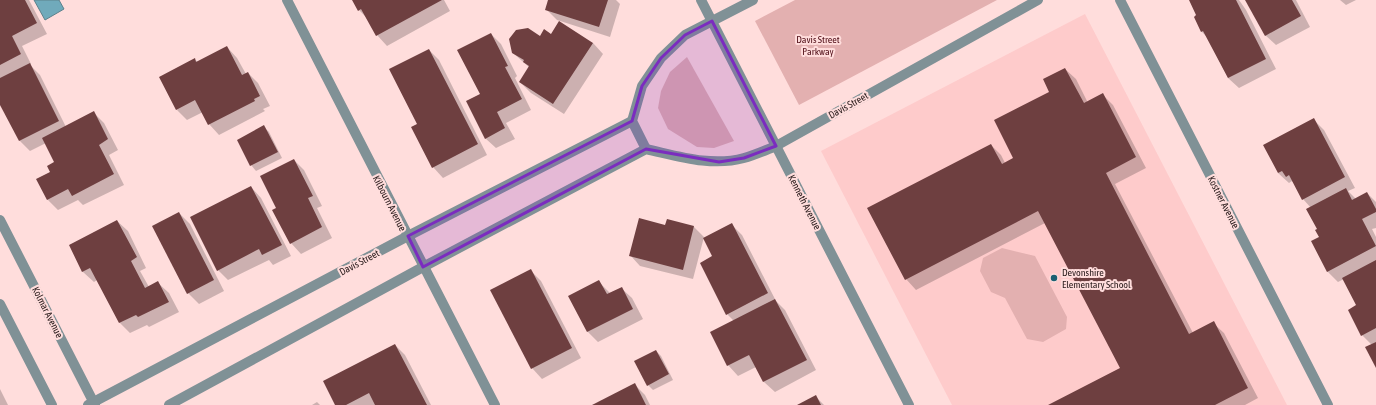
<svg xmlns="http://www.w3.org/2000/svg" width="1376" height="405" font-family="'Asap Condensed',sans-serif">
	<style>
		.built { fill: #fecbcb }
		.green { fill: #e3b0b0 }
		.water { fill: #70aabb; stroke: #5c818c }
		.shadow { fill: #0003 }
		.building { fill: #6e3f40 }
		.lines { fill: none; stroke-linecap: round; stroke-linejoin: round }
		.street { stroke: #809196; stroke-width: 10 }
		.marked { fill: #7b2cbf; fill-opacity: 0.2; stroke: #7b2cbf; stroke-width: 3; stroke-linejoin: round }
		.poi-dot { fill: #1b6072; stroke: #ffdddc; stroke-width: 1.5 }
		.labels { text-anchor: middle; stroke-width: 4; stroke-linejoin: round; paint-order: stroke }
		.park-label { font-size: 10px; fill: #4f0d16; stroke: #ffdddc }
		.street-label { font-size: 10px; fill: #2f2020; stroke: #ffdddc }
		.poi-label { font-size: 10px; fill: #2f2020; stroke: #ffdddc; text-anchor: start }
	</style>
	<rect width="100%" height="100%" fill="#ffdddc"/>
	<path class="built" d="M1085,14L1287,405H952L821,151Z"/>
	<g class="green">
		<path d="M795,0H997L799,105L755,21Z"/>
		<path d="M687,57L734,141L714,148L697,147L668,129L658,108L661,91L670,72Z"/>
		<path d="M1002,248L1035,256L1067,317L1066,329L1043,342L1027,339L1005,298L991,292L980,271L983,258Z"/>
	</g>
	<path class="water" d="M34,0H59L64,9L45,20Z"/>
	<g class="shadow">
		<path d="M0,0H29L47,34L22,46L31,64L30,65L40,75L66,127L94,113L104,123L118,150L109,155L124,185L83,205L78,200L58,210L48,200L51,173L56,163L46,143L30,151L20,141L0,103Z"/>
		<path d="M353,0H444L450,11L387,46L377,35L369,20L359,10Z"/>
		<path d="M550,0H616L620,4L610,37L557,20L546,9Z"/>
		<path d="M1190,0H1239L1246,10L1276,69L1239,88L1228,78L1207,37L1202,32L1195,17L1198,16Z"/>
		<path d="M1247,0H1296L1310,27L1276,45L1265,35Z"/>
		<path d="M1340,0H1356L1346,5Z"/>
		<path d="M491,34L501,44L517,76L515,78L531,110L506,123L515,139L496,148L485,138L481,94Z"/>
		<path d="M551,35L593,43L603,54L564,114L531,93L520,82L530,68L513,53L540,37Z"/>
		<path d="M227,47L237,58L246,74L248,73L258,83L270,106L263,109L265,111L219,135L209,124L203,112L187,120L177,110L195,60L198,62Z"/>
		<path d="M429,50L439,60L487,155L443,178L433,167L419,124Z"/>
		<path d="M1065,69L1076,79L1088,103L1103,95L1113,105L1146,168L1115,184L1193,333L1213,323L1224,333L1258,398L1245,405H1050L1121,368L1045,223L916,290L906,279L991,145L1001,155L1005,163L1015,158L1051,92Z"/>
		<path d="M1314,120L1324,130L1355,188L1348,191L1356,199L1367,193L1376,202V228L1372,229L1376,237V366L1372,345L1362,335L1358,306L1344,279L1338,282L1328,272L1312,242L1320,237L1311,208L1303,199L1296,185L1292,181L1289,183L1278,173Z"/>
		<path d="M264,127L269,132L282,158L256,171L251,165Z"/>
		<path d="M294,160L304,170L322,206L317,208L332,238L301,254L291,243L277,208Z"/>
		<path d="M251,187L261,198L291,256L273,265L269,260L228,280L218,270Z"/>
		<path d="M179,213L190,224L224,291L199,304L188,293Z"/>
		<path d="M667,220L694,227L704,237L693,279L640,266L630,255L666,226Z"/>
		<path d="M117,221L128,231L146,268L140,271L149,287L158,283L169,293L179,312L149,327L147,325L130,333L120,323L97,280L94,282L83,272L70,245Z"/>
		<path d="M732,225L742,235L776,301L785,310L816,370L775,392L764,382L756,367L738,376L728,365L734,321L727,314L713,257Z"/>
		<path d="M531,271L541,281L581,358L542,379L532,368Z"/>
		<path d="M599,282L610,293L621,288L632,298L643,319L598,342L588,332L570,297Z"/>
		<path d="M395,345L405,355L431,405H337Z"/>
		<path d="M656,351L661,356L673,380L653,390L648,385Z"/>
		<path d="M634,384L645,395L650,405H595Z"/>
		<path d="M0,389L8,405H0Z"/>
		<path d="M816,397L824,405H800Z"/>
		<path d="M317,402L320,405H312Z"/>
	</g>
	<g class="building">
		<path d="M0,0H25L37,23L12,36L21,54L0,65Z"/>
		<path d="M352,0H442L376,36L361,9L358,11Z"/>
		<path d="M548,0H608L599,27L545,10Z"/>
		<path d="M1189,0H1236L1266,59L1228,78L1203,31L1201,32L1194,17L1196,15Z"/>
		<path d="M1245,0H1292L1301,16L1265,36Z"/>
		<path d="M559,21L593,43L553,104L519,82L529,66L523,62L524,60L512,53L509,39L516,30L528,28L540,36L544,29L551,34Z"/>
		<path d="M491,33L508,66L505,67L522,99L497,112L505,128L485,139L466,101L480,94L457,50Z"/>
		<path d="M227,46L242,75L248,72L260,96L254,99L255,101L208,125L195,100L176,110L159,77L195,58L196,62Z"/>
		<path d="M429,49L478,144L432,168L411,127L417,124L389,69Z"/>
		<path d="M30,63L59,121L19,141L0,105V78Z"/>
		<path d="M1065,68L1084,103L1103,93L1136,157L1106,173L1189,334L1214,321L1248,388L1215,405H1048L1120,368L1038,211L905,280L867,208L991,144L1002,164L1013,158L994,120L1049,92L1043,79Z"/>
		<path d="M94,111L108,139L99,145L114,174L72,196L68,189L47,200L36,179L50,172L47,166L54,162L42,138Z"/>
		<path d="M1314,118L1345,177L1302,200L1289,175L1286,177L1282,171L1278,173L1263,145Z"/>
		<path d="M264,125L278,152L250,166L237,140Z"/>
		<path d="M294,159L313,196L308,198L322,227L290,244L272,210L276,208L260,176Z"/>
		<path d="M251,186L282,245L262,255L259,249L217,271L190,217Z"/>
		<path d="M1346,188L1352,200L1367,192L1376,209V212L1362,219L1376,246L1327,272L1311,241L1319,237L1315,230L1317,229L1306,209Z"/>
		<path d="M179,212L214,280L187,294L152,226Z"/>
		<path d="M639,218L665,225L667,219L694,226L683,270L629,256Z"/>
		<path d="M117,220L137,257L131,261L145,288L158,281L169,302L138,317L136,315L119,323L90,268L82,272L69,245Z"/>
		<path d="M732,223L768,293L726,315L700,263L712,256L703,238Z"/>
		<path d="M1376,260V328L1361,336L1348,310L1356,305L1342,278Z"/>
		<path d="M531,269L572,348L531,369L490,290Z"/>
		<path d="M599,280L607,294L622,287L633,309L587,332L568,296Z"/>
		<path d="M775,299L807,360L763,382L749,355L727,366L710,332Z"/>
		<path d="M1376,342V368L1365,347Z"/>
		<path d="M395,344L427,405H375L369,393L346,405H335L323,381Z"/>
		<path d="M656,350L669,374L647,386L634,361Z"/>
		<path d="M635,383L646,405H592Z"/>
		<path d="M816,395L821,405H797Z"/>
	</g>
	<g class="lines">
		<g class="street">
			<path d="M287,0L495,405"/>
			<path d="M701,0L909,405"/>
			<path d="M1120,0L1328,405"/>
			<path d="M646,149L632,121L642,86L661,58L685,35L753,0"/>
			<path d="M0,220L95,405"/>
			<path d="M0,304L52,405"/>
			<path d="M88,405L408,236L632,121"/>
			<path d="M169,405L423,267L646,149C678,156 711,167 744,158C755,155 766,150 776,146L1038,0"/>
		</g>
	</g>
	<path class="marked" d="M712,21L776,146L744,158L719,162L646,149L423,267L408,236L632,121L642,86L661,58L685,35Z"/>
	<circle class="poi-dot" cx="1054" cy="278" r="4"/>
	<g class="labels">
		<g class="park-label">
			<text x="818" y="43">Davis Street<tspan x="818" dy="12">Parkway</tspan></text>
		</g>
		<g class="street-label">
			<text transform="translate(848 105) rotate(-29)" y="4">Davis Street</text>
			<text transform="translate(805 202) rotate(63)" y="4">Kenneth Avenue</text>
			<text transform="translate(1224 202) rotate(63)" y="4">Kostner Avenue</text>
			<text transform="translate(390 203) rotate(63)" y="4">Kilbourn Avenue</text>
			<text transform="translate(359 262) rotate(-28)" y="4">Davis Street</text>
			<text transform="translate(48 312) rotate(63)" y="4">Kolmar Avenue</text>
		</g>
		<g class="poi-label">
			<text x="1062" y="276">Devonshire<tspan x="1062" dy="12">Elementary School</tspan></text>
		</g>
	</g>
</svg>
